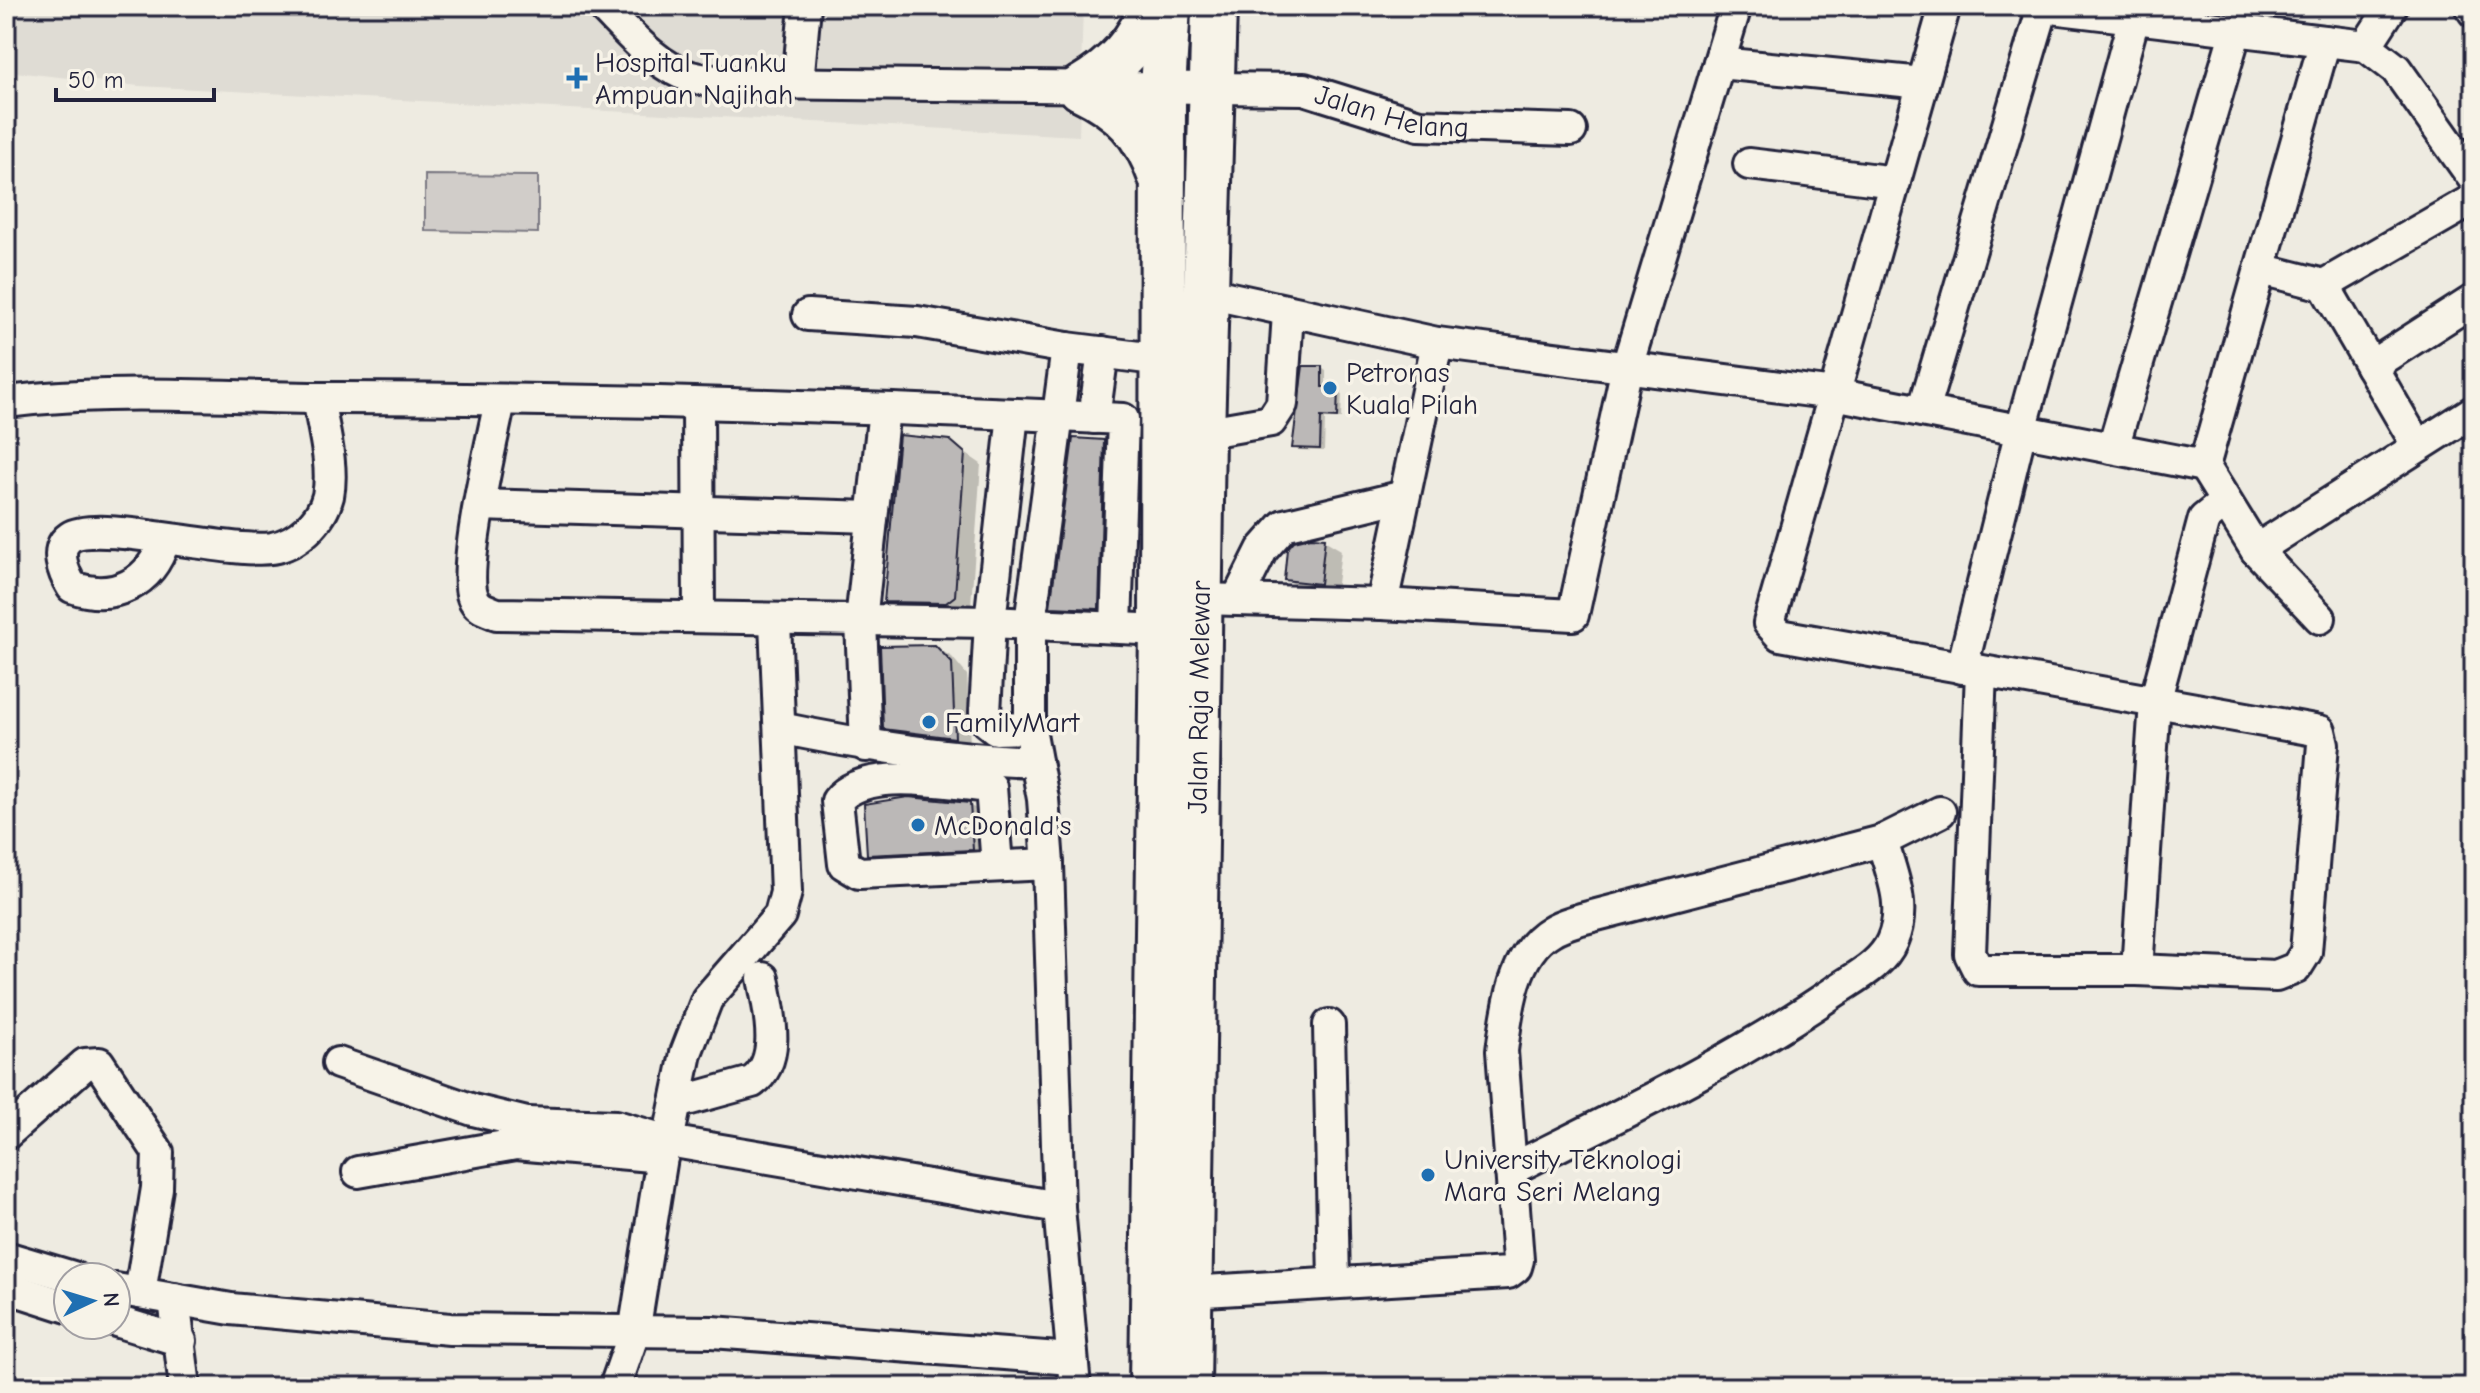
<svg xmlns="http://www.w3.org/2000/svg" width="2480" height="1393" font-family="'Comic Neue',sans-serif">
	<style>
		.built { fill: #dfdcd4 }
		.green { fill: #d1cdc9; stroke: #7a7882; stroke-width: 2 }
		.shadow { fill: #0003 }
		.building { fill: #bbb8b7; stroke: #22223b; stroke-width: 2 }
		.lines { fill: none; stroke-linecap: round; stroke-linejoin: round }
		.minor-casing { stroke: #22223b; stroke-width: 36 }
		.highway-casing { stroke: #22223b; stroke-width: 50 }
		.minor { stroke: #f7f3e8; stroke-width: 30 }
		.highway { stroke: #f7f3e8; stroke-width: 44 }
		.poi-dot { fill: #1f6fb2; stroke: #f7f3e8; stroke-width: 3 }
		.labels { text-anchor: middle; stroke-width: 7; stroke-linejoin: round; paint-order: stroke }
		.poi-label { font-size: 28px; fill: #22223b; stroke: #f7f3e8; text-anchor: start }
		.street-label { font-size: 28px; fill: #22223b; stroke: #f7f3e8 }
	</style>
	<rect width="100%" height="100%" fill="#eeebe1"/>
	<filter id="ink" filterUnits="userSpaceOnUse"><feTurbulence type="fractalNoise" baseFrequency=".0125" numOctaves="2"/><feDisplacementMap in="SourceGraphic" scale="16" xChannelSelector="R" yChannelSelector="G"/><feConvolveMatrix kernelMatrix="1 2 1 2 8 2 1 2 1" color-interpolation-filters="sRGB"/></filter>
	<g filter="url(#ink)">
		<path class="built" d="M6,6H1083L1079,136L139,86L6,71Z"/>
		<path class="green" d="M425,175L538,176V233L425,231Z"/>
		<g class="shadow">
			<path d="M1322,368L1326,371V389L1342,392L1341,419H1325L1324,451L1298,450L1294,447Z"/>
			<path d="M949,442L981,464L971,605L963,612L902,611L886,601Z"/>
			<path d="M1104,442L1126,455L1120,620L1074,618L1052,606Z"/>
			<path d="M1324,540L1341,550L1336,592L1302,589L1286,579Z"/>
			<path d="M935,647L952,657L967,675L970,746L902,737L885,728Z"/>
			<path d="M969,805L992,818L994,861L891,866L869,853Z"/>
		</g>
		<g class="building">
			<path d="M1303,366H1322V387H1338L1337,418L1321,417L1320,449L1292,448Z"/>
			<path d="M899,435L950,440L965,453L955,596L946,603L884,602Z"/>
			<path d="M1073,438L1104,440L1099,609L1050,607Z"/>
			<path d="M1311,537L1325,538L1320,584L1284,580L1287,549L1294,541Z"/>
			<path d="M935,645L952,663L955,738L883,729L880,646Z"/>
			<path d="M908,797L970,803L973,850L867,855L864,804Z"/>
		</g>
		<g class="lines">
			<defs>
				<g id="minor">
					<path id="s1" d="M602,6C628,32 655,66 691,77C709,82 730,81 748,83L1304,89L1419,125L1571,130"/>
					<path d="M1945,6L1769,623L1780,635L2320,731L2323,744L2306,952L2296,968L2276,976L2137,970H1978L1970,954L1981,671"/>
					<path d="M2035,6L2366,46L2396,69L2474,179"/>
					<path d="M2470,6L2474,12"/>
					<path d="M2325,41L2204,466L2256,550L2474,411"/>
					<path d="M2366,46L2392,6"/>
					<path d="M1719,63L1923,83"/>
					<path d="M798,83L805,6"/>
					<path d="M1749,164L1895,182"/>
					<path d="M2261,269L2324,285L2474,199"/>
					<path d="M2324,285L2417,445"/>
					<path d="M1208,293L1437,343L1834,394L2204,466"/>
					<path d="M808,315L917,322L1067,348"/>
					<path d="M2371,366L2474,300"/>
					<path d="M500,401C493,437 461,568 473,597C477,608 487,610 497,614L990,622L1162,630"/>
					<path d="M6,402C116,388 227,398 338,398C600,399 862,406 1123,419L1116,627"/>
					<path d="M698,406L699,616"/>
					<path d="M1923,411L2043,7"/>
					<path d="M1013,414L990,622L985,712L987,722L996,729L1030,728"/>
					<path d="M1094,418L1103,352"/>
					<path d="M1202,433L1271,421L1282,404L1288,313"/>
					<path d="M2113,448L2236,30"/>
					<path d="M479,505L872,517"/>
					<path d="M164,541C151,583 114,602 72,587C64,574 53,548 70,537C98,519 228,554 272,548C297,544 322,521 328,496C334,466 323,428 318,398"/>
					<path d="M2256,550L2320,618"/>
					<path d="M1238,598L1262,550L1284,525L1404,496"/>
					<path d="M1202,599L1382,604L1573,615L1627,367L1736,6"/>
					<path d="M1382,604L1437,343"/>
					<path d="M775,621L786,892L780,915L707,999L686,1053L668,1141L1059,1207"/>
					<path d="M1962,668L2021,430L2134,18"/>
					<path d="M780,728C866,746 949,759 1036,762"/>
					<path d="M866,746L861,621L884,409"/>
					<path d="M997,866L991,787C949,784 865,765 837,801L844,864L859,873L1048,864"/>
					<path d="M2137,970L2155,702L2204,519L2225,502"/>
					<path d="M1329,1025L1334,1283"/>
					<path d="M338,1063L473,1110L527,1123"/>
					<path d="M676,1103L752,1082C783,1061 769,1010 763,978"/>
					<path d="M6,1134L85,1064L99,1063L158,1152L157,1188L140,1293"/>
					<path d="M516,1144L527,1123L616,1126L668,1141L662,1157L634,1333L615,1387"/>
					<path d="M1510,1170C1620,1115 1732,1062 1834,992C1854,978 1882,965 1892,941C1907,907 1892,875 1882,841"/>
					<path d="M358,1172L516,1144L662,1157"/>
					<path d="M6,1257L73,1277"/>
					<path d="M6,1287L68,1307"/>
					<path d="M116,1289L231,1309L450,1329L712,1332L1072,1359"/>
					<path d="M174,1299L185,1387"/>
					<path d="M1175,1300L1188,1292L1508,1273L1516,1267L1518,1260L1502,1051C1507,1011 1513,953 1551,931C1560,925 1572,922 1581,919L1882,841L1940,812"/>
					<path d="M116,1321L181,1341"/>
					<path d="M1075,1387L1059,1207L1048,864L1043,799L1030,728V623L1067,348L1163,360"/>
				</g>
				<g id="highway">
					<path d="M1081,88C1122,108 1145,131 1160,175"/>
					<path d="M1081,88C1114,69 1140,42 1152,6"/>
					<path d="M1152,1387L1162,630L1163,89L1168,6"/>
					<path id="s2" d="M1188,1387L1202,433L1214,6"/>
				</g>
			</defs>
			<use href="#minor" class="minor-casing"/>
			<use href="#highway" class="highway-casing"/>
			<use href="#minor" class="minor"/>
			<use href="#highway" class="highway"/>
		</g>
	</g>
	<g class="poi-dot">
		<path d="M573 66h8v8h8v8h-8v8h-8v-8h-8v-8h8z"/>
		<circle cx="1330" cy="388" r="8"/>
		<circle cx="929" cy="722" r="8"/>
		<circle cx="918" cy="825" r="8"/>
		<circle cx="1428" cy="1175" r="8"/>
	</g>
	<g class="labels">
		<g class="poi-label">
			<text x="595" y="72">Hospital Tuanku<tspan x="595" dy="32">Ampuan Najihah</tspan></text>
			<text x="1346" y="382">Petronas<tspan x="1346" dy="32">Kuala Pilah</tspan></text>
			<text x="945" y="732">FamilyMart</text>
			<text x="934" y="835">McDonald's</text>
			<text x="1444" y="1169">University Teknologi<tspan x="1444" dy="32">Mara Seri Melang</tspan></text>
		</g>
		<g class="street-label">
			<text dy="10" stroke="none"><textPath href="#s1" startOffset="820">Jalan Helang</textPath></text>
			<text dy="10" stroke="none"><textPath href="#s2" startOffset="690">Jalan Raja Melewar</textPath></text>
		</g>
	</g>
	<rect width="2480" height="1393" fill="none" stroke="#f7f3e8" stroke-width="32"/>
	<rect x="16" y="16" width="2448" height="1361" fill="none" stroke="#22223b" stroke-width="3" filter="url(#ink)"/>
	<g transform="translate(92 1301) rotate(86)"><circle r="38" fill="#f7f3e8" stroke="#a29fa3" stroke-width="2"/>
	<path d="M0-6L14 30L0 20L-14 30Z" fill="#1f6fb2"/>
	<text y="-12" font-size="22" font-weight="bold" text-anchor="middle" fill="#22223b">N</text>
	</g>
	<path d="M56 88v12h158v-12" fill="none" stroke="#22223b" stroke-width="4"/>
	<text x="68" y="88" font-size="24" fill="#22223b" stroke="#f7f3e8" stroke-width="6" paint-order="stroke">50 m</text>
</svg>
